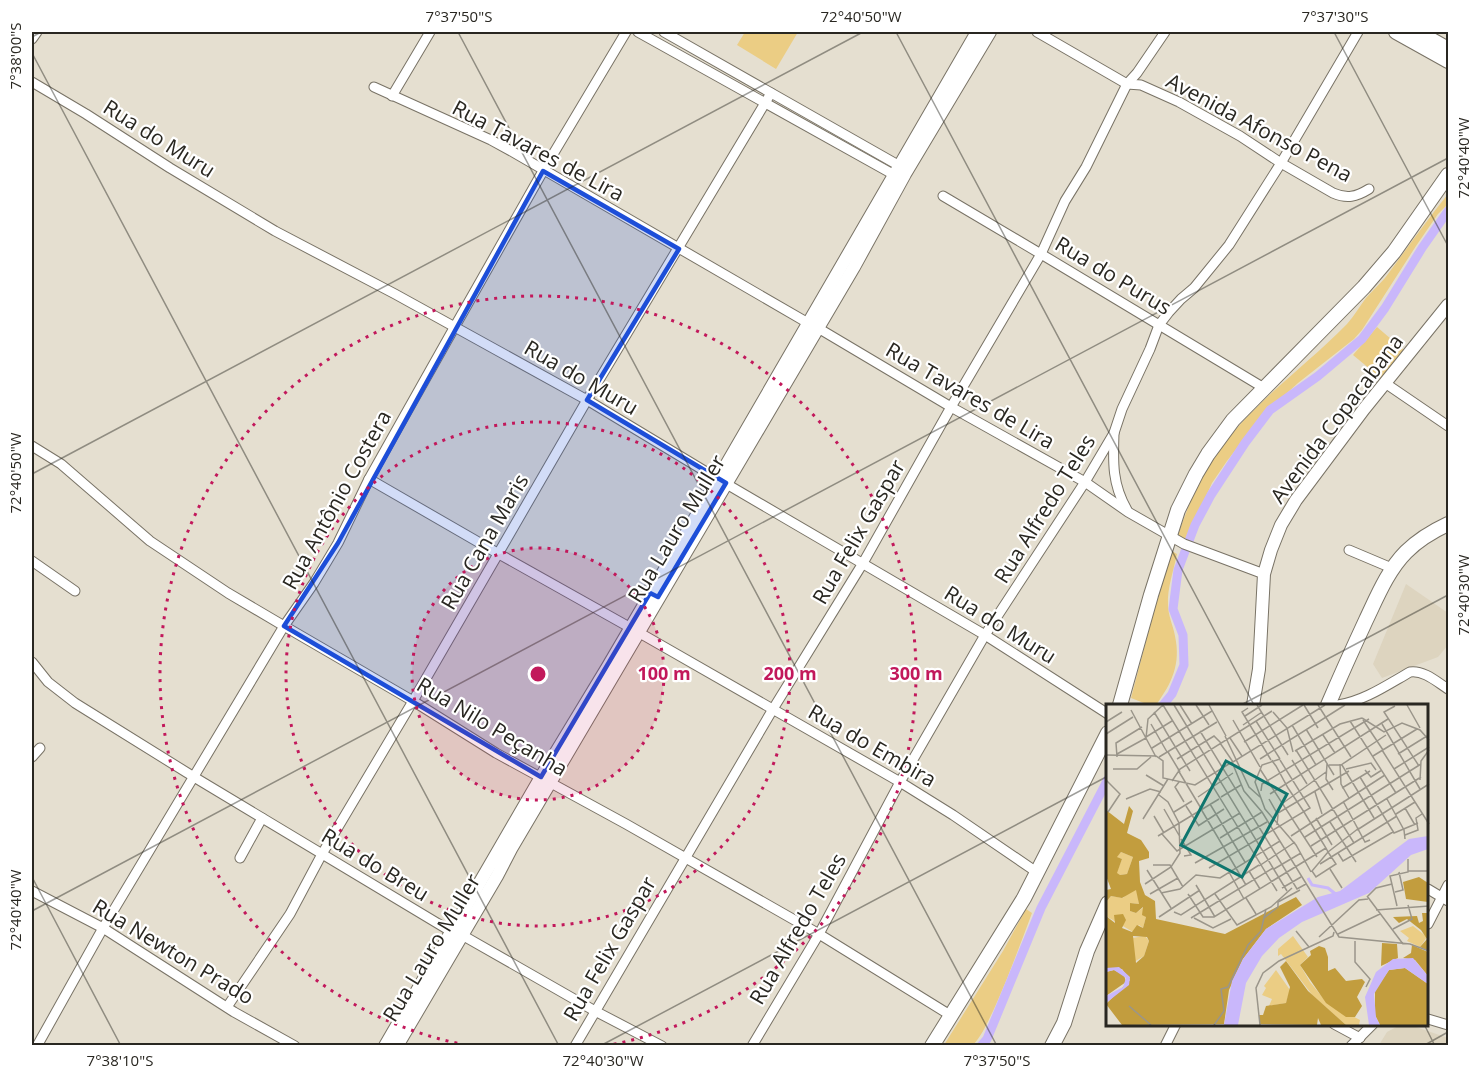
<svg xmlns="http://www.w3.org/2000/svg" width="1480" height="1077" font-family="'Open Sans',sans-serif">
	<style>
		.built { fill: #ddd4bf }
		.green { fill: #ebcd84 }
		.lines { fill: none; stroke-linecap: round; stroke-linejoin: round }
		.canal { stroke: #c9b7fb; stroke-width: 9 }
		.minor-casing { stroke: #797366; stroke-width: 11 }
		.tertiary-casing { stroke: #797366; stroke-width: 14 }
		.secondary-casing { stroke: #797366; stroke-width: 16 }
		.minor { stroke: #fff; stroke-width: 9 }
		.tertiary { stroke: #fff; stroke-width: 12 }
		.secondary { stroke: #fff; stroke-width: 14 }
		.marked { fill: #1d4ed8; fill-opacity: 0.2; stroke: #1d4ed8; stroke-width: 4.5; stroke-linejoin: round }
		.ticks { fill: none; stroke: #292721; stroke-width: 1.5; stroke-opacity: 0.45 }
		.ring { fill: none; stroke: #c2185b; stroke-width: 3; stroke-dasharray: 3 6 }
		.labels { text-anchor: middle; stroke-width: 4.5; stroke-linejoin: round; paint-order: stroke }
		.street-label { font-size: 21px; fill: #292721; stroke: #fff }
		.inset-river { fill: none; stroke: #c9b7fb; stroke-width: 3 }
		.inset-road { fill: none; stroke: #9a958a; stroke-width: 1.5 }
		.view { fill: #0f766e; fill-opacity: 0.15; stroke: #0f766e; stroke-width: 3 }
		.inset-edge { fill: none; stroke: #292721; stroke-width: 3 }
		.centre { fill: #c2185b; stroke: #fff; stroke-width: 3 }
		.ring-label { font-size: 18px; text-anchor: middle; font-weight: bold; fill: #c2185b; stroke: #fff; stroke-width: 4.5; stroke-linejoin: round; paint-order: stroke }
		.neatline { fill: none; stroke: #292721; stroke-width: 2 }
		.ticks-label { font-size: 15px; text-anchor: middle; fill: #292721 }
	</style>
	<rect width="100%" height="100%" fill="#e5dfd0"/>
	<g class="built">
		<path d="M1406,584L1448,613V645L1438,657L1382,678L1373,664Z"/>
		<path d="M1400,1025L1416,1027L1448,1038V1045H1379L1387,1032Z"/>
	</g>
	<g class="green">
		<path d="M745,32H798L776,69L737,45Z"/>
		<path d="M1448,194V204L1438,214L1416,246L1362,330L1354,339L1298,383L1274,405L1261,417L1227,461L1212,483L1203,503L1187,543L1180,541L1178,535C1187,509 1197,483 1212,460C1249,405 1302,370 1347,324C1354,316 1360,306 1366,298C1372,291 1379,285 1385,278C1406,250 1426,221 1448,194Z"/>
		<path d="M1377,327L1405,351L1382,379L1353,355Z"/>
		<path d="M1170,550L1177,554C1174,569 1167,589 1168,604C1168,616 1173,625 1175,636C1181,664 1172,683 1156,705H1149L1131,698Z"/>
		<path d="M1026,909L1032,913C1020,945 1008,978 994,1009C988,1021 982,1036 973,1045H944L1003,951Z"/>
	</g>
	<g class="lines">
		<g class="canal">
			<path d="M1163,705L1172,694L1184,665L1183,635L1173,609L1178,570L1195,525L1211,495L1245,443L1270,410L1318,376L1362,339L1385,308L1422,248L1448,211"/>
			<path d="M981,1046L987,1039L1041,908L1108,779"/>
		</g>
		<defs>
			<g id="minor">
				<path d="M638,32L898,177"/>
				<path d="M664,32L905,169"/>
				<path d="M1037,32L1127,84L1141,85L1179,102L1240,136L1281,163L1333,193C1347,199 1356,197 1369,189"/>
				<path d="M32,39L37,32"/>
				<path d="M32,82L86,114L170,168L275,231L395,294L587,400L718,479L985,635L1108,714"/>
				<path d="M374,87L491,140L513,152L808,323"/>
				<path d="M392,96L430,32"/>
				<path d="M943,196L1041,254L1264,388"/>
				<path d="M818,328L951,407L1085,482L1128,512L1184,544L1264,574"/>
				<path d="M1385,383L1448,426"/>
				<path d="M1114,433C1113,462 1112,484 1127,510"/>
				<path d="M32,446L61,464L150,541L228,593L284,626L413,701L496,753L626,824L819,934L950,1015"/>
				<path d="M369,479L499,554L638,632L900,782L953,815L1038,873"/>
				<path d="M1349,550L1394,569"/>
				<path d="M32,561L75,591"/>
				<path d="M32,662L48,682L75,703L194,777L452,932L462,935L595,1011L662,1046"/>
				<path d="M1338,705C1364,701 1387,685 1410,672C1424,670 1437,682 1448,689"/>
				<path d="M32,757L40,748"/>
				<path d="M240,858L262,818"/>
				<path d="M1428,889L1448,901"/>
				<path d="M32,891L103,928L234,1012L295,1046"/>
				<path d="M1428,924L1448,885"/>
				<path d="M227,1007L290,914L322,854L413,701L587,400L771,93"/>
				<path d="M1428,1019L1448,1025"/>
				<path d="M1334,1024L1360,1038"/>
				<path d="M37,1046L103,928L284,626L314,583L338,543L369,479L454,328L543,171L626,32"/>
				<path d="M575,1046L773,709L863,563L951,407L1041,254L1065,201L1086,167L1127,84L1137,73L1165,32"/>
				<path d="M752,1046L819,934L900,782L985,635L1085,482L1114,433L1122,409L1150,349L1159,325L1169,312L1181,299L1194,288L1229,245L1281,163L1358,32"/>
				<path d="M1165,1046L1176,1024"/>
				<path d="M1351,1046L1373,1024"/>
			</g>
			<g id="tertiary">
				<path d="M1253,705L1259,669L1264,574L1271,550L1281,525L1296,500L1364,409L1448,305"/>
				<path d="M385,1046L541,777L607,668L718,479L977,32"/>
				<path d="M397,1046L497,876L511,849L854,267L905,174L990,32"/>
			</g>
			<g id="secondary">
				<path d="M1396,32L1448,61"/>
				<path d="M1418,32L1448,49"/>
				<path d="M1120,705L1151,595L1178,510L1196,474L1208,454L1233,420L1364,287L1394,252L1448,175"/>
				<path d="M1328,705C1340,677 1353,648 1366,620C1377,597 1388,570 1406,552C1418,540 1433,531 1448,524"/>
				<path d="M932,1046L1024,898L1108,733"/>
				<path d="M1052,1046L1064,1023L1087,951L1108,903"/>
			</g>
		</defs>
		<use href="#minor" class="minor-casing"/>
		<use href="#tertiary" class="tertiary-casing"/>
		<use href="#secondary" class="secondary-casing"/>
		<use href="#minor" class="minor"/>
		<use href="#tertiary" class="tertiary"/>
		<use href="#secondary" class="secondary"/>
	</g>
	<path class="marked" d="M543,171L679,249L587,400L726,483L658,597L650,593L541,777L284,626L338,543Z"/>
	<path class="ticks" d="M458,32L997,1046M896,32L1254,705M1334,32L1448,246M32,37L41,32M32,53L559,1046M32,474L863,32M1241,705L1448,595M32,877L121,1046M32,911L1448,158M1424,1024L1435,1046M600,1046L1108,776M1423,1046L1448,1032"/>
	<circle cx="538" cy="674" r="126" fill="#c2185b" fill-opacity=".12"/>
	<g class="ring">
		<circle cx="538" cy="674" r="126"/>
		<circle cx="538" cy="674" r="252"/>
		<path d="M466 1045A378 378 0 1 1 610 1045"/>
	</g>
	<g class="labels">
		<g class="street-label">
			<text transform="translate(1259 128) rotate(28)" y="7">Avenida Afonso Pena</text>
			<text transform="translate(159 139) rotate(32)" y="7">Rua do Muru</text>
			<text transform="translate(538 151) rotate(28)" y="7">Rua Tavares de Lira</text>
			<text transform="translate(1113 276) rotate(31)" y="7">Rua do Purus</text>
			<text transform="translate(581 378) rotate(30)" y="7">Rua do Muru</text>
			<text transform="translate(970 396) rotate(30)" y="7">Rua Tavares de Lira</text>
			<text transform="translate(1337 419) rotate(-53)" y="7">Avenida Copacabana</text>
			<text transform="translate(337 500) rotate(-61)" y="7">Rua Antônio Costera</text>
			<text transform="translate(1045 509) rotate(-58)" y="7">Rua Alfredo Teles</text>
			<text transform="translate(677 529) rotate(-59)" y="7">Rua Lauro Muller</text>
			<text transform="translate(859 532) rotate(-60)" y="7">Rua Felix Gaspar</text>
			<text transform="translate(485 542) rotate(-60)" y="7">Rua Cana Maris</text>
			<text transform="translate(1000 625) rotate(32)" y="7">Rua do Muru</text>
			<text transform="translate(492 727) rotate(31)" y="7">Rua Nilo Peçanha</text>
			<text transform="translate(872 746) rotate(30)" y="7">Rua do Embira</text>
			<text transform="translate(375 865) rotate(31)" y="7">Rua do Breu</text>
			<text transform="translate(798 929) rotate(-60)" y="7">Rua Alfredo Teles</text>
			<text transform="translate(432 948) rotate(-59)" y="7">Rua Lauro Muller</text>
			<text transform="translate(610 949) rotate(-60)" y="7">Rua Felix Gaspar</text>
			<text transform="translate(173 952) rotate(31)" y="7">Rua Newton Prado</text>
		</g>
	</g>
	<g transform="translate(1106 704)">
		<rect width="322" height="322" fill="#e5dfd0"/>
		<path d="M15,148L27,153L21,170L14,171L10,170L16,155L10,153ZM24,186H31L33,200L24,199V207L30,209L38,203L40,213L37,224L33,221L27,228L0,212V198L5,192L17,194ZM307,222L321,233L314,243L301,237L303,234L294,227ZM39,232L43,237L38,252L28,258L26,234ZM187,232L202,253L194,261L204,278L221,299L254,316L253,321H240L207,292L175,250L172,252V245ZM170,266L184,286L180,299L163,302L166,295L156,291L160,284L158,282Z" fill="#ebcd84"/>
		<path d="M23,102L27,107L21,129L35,136L43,148V154L33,157L34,178L39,191L49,197L50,215L119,230L190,193L196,201L160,225L137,255L123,286L118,320L16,321L0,300L24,276L16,265L0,264V212L9,219L8,211L17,210L20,216L16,224L26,228L31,221L37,224L40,213L36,211L37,203L30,209L24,207V199L33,200L30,186L16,194L5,192L0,198V186L5,185L0,172V106L18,120ZM15,148L27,153L21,170L14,171L11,169L16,155L11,153ZM27,232L41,233L43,237L38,252L30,259ZM313,173L322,179V198L300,195L297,178ZM316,209H322L321,246L314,243L321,235L315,226L301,215L293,219L287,213L311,212L313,219L317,217ZM276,239L291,240L292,254L275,262ZM306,241L322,248V272L309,256L297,254L305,249ZM213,242L219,244L222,253V267L229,264L240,277L256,275L259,278L251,293L256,302L249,313H240L220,299L194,261L205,251L204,247ZM180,257L202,287L240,321H215L212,314L211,321L154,320L153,311H157L160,302L180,299L184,283L174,263ZM299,264L322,280V321H274L269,311V286L283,266ZM8,266L18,271L20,278L0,292V268Z" fill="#c29d3e" fill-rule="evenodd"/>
		<path d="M322,132V145L305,151L263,189L196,218L173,234L156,252L140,279L132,321H118L126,277L137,255L160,225L212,193L234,187L303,135ZM307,254L322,272V280L299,264L283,266L268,290L270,313L274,321H263L259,293L270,268L287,255ZM13,263L24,273L23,281L0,299V292L17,283L20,274L8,266L0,268V264Z" fill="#c9b7fb"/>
		<path class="inset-river" d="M202,174L206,181L222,184L232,192"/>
		<path class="inset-road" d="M68,1L181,187M74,1L86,20M90,1L103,21M103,1L120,32M151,1L182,51M198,1L212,24M212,1L245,53M301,1L314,24M289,2L278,8L313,62M142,4L136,8L165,56M25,6L50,53M48,8L84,67M167,8L181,24L187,48M139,12L156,1M256,14L278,28L296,19L314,26L323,36M127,16L154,63M257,16L277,46M150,17L174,55M244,17L290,89M0,18L16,8M45,20L61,48M276,20L314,85M137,21L156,8M186,21L210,61M200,25L228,71M94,27L191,185L200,180M0,30L27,13M217,31L229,49M119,32L143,83L154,93M40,33L66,17M40,34L42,15L57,1L171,187M124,34L136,52M138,38L197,1M114,39L127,58L219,1M46,44L106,7M190,46L248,139M276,46L323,120M189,47L234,20L256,14M62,48L74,68M11,50L40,34M292,50L321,32M0,51L50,52L57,57V74L89,81L126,58L138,87L156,108L233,233L304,240L323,247M267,52L311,25M11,53L10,39L36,23M53,53L111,18M71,55L108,32L115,39M154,55L239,1M174,55L156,61L149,78L159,105L190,141L205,168M166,56L167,58L170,62L182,84L198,108L215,136L220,144L222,148L230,160L210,173L206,167L222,148L253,124M186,56L201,80M221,60L220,75L227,86M234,60L235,80L243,94M223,61H236L268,114M235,61L280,31M7,65H31L45,53M154,65L211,153M240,65L265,59L270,66M288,65L323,43M72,66L96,106M259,66L265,73L276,66M40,71L58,82M254,73L288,129L312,119M0,76L14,90L2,108M314,76L315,57L323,46M66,77L74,65L166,7M73,78L69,83L78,98M236,84L264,67M155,87L156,80L263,15M209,88L216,110M164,90L282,15M92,93L127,69M115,93L135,81M20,95L44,85L55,88M163,95L172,111L171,121M281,95L298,126L299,135M237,97L259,138L264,136M177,99L220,68M104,100L139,158M80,102L93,122M299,104L309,121M58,105L74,133M95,105L140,181M68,108L86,97M172,109L243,67M290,110L309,98M48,112L58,129M210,114L226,141M37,115L62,75M224,118L250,158M92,122L118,105M251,126L323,80M56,130L71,147L134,109M299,131L312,126L310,114L316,110M52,132L113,95M185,132L279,71M199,133L315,60M114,134L156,108M75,135L85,151L78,152M205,142L315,73M232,149L237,157L287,128M89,159L161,118M214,160L291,112M47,161H64L77,183M153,162L189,138M103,164L204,104L174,56M168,165L195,149M224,165L236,184M41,166L65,204M143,167L154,185M302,167H323M123,168L138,195M39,180L65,163L74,149L73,119L62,98L53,91M90,181L109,213M176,184L195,173M289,188L297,186L293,168M55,189L74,185L90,171L114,174L174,137M44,190L72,174M82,190L97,213H108L220,144M109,190L131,221L165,203L186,184M261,192L297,240M261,193L270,184L286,180M140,194L150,210M291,202L284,172L302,168V155M270,206L323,202M68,208L75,211L153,161M53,213L94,186M85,214L167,164M88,214L107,224L125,215M158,214L172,203V198L194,186M287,225L306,215L302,201M190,227L203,243M232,230L274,210M213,233L253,196L262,195M249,237V258L264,275L260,283M23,302L45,321M108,321L118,307L115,285L122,283L142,241L155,227L160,205M154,321L150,284L157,269L173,257L227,232L228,228"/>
		<path class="view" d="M120,57L181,90L136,173L75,141Z"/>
		<rect width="322" height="322" class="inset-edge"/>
	</g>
	<circle cx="538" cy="674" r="9" class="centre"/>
	<g class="ring-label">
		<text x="664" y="680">100 m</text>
		<text x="790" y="680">200 m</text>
		<text x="916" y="680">300 m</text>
	</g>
	<rect width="1480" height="1077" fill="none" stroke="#ffffff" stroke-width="66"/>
	<rect x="33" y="33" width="1414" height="1011" class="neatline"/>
	<g class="ticks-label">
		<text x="459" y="22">7°37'50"S</text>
		<text x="861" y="22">72°40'50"W</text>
		<text x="1335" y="22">7°37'30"S</text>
		<text transform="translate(16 56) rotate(-90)" y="5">7°38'00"S</text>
		<text transform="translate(1464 158) rotate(-90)" y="5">72°40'40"W</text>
		<text transform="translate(16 473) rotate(-90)" y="5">72°40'50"W</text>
		<text transform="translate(1464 595) rotate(-90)" y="5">72°40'30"W</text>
		<text transform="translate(16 910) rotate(-90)" y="5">72°40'40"W</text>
		<text x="120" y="1066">7°38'10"S</text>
		<text x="603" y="1066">72°40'30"W</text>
		<text x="997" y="1066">7°37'50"S</text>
	</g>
</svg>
